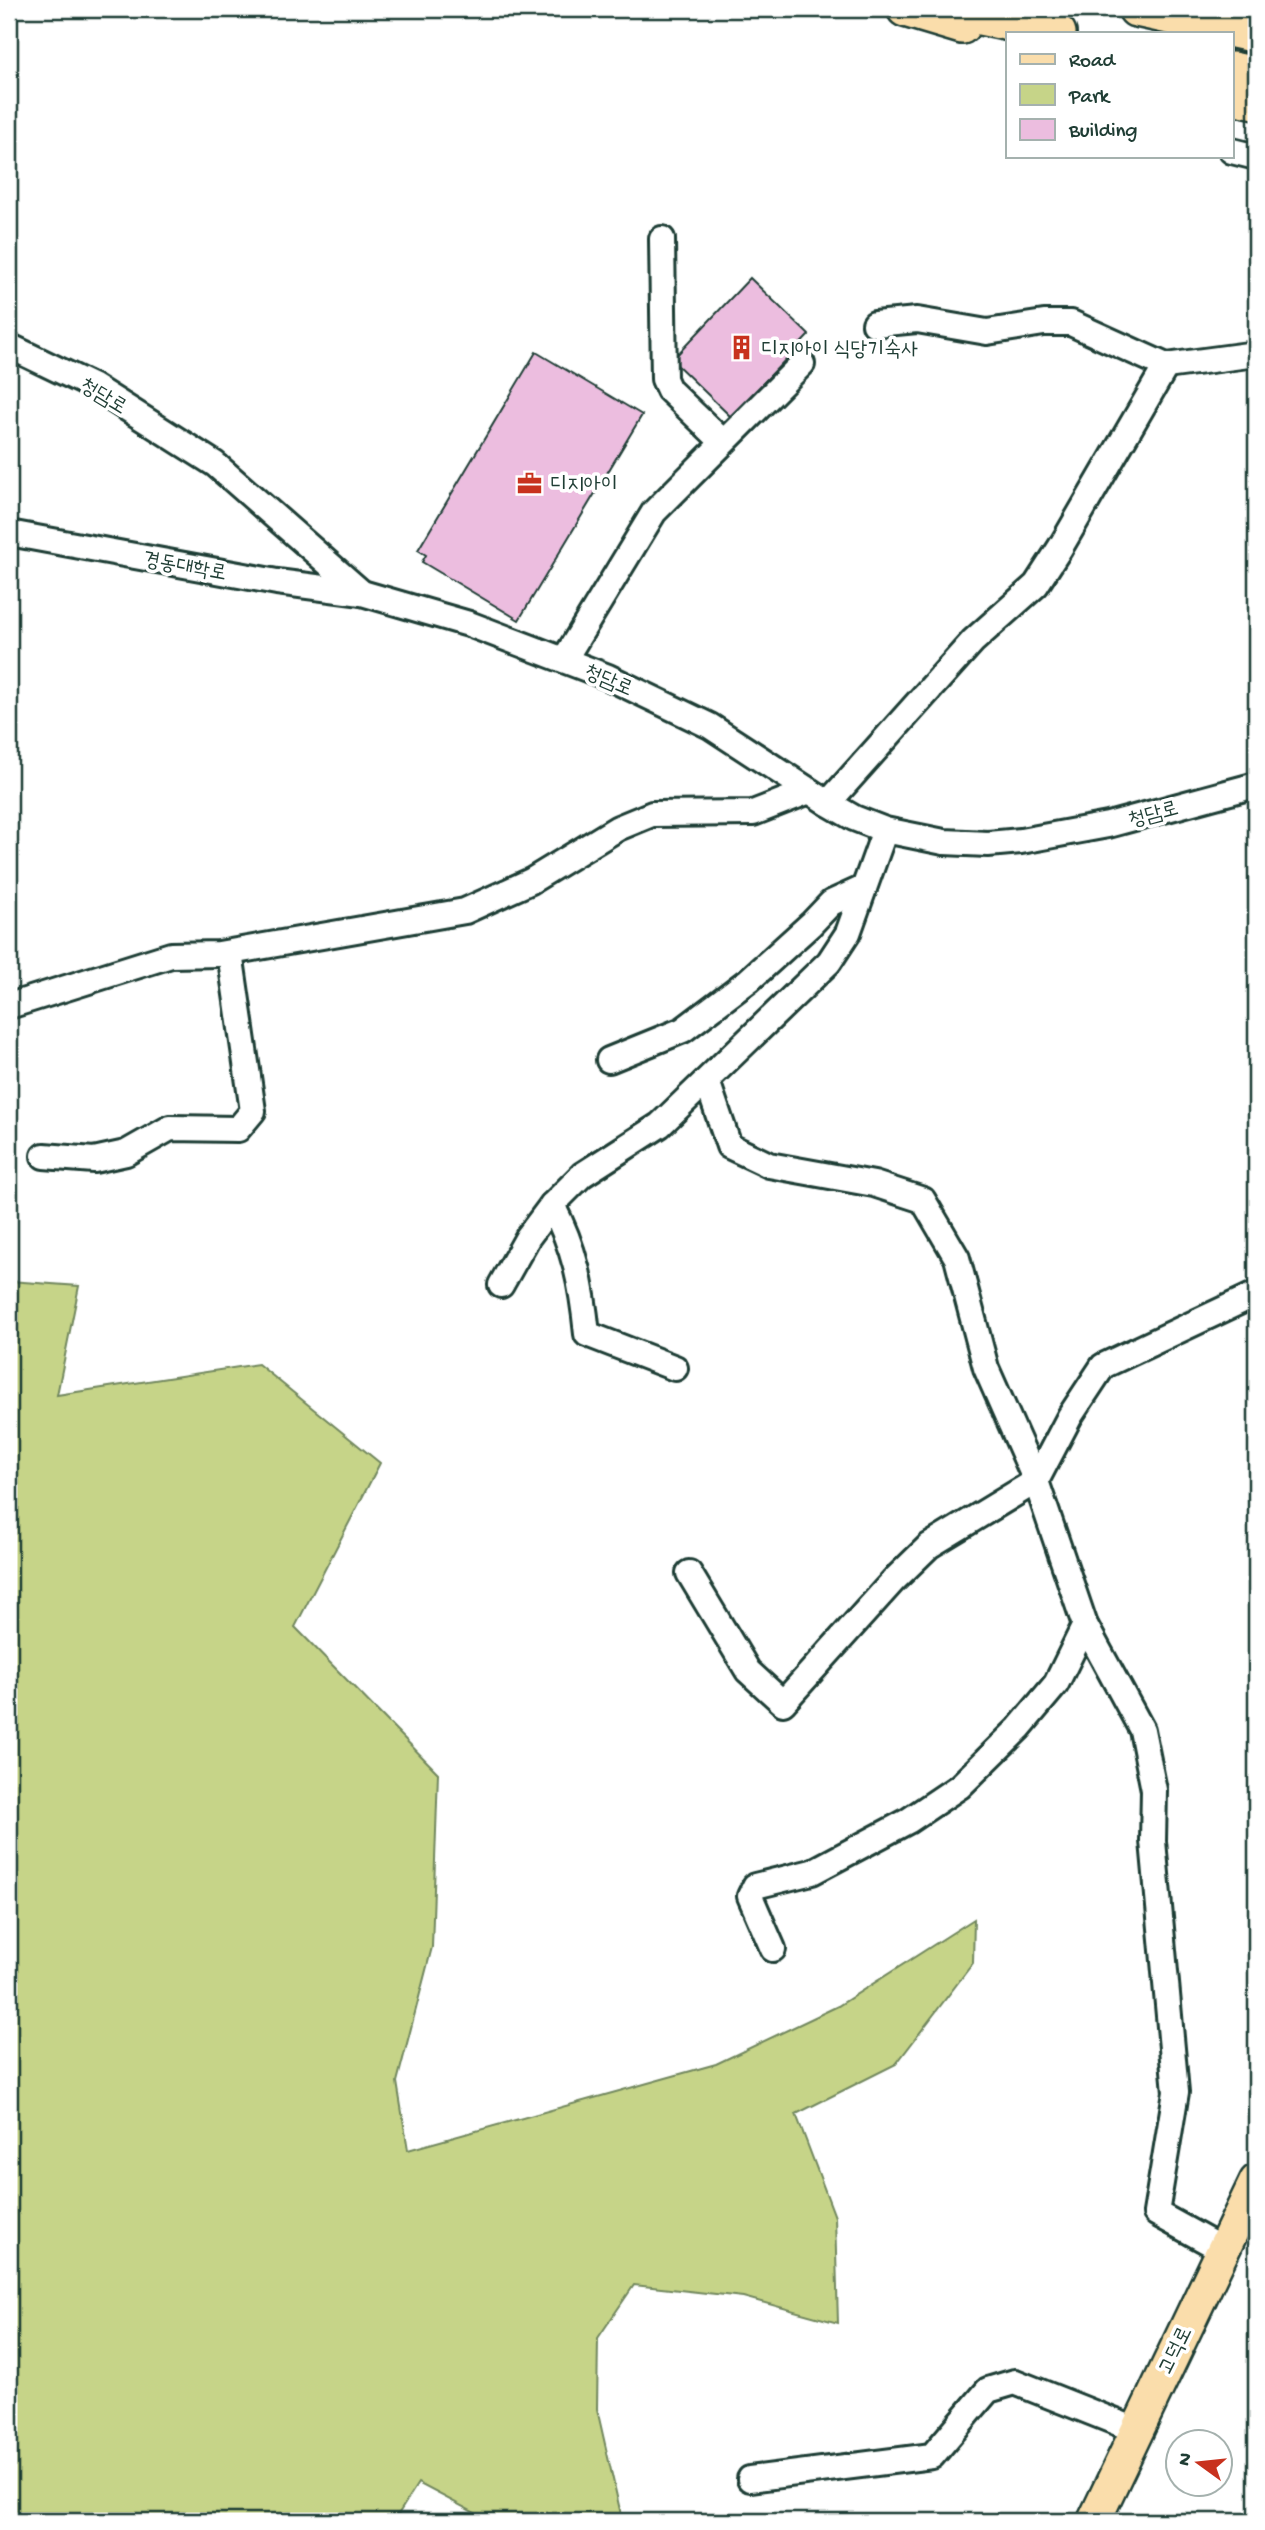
<svg xmlns="http://www.w3.org/2000/svg" width="1265" height="2530" font-family="'Gochi Hand','Poor Story',sans-serif">
	<style>
		.green { fill: #c6d488; stroke: #72885e; stroke-width: 2 }
		.building { fill: #ecbddf; stroke: #1f3d34; stroke-width: 2 }
		.lines { fill: none; stroke-linecap: round; stroke-linejoin: round }
		.minor-casing { stroke: #1f3d34; stroke-width: 30 }
		.major-casing { stroke: #1f3d34; stroke-width: 37 }
		.highway-casing { stroke: #1f3d34; stroke-width: 40 }
		.minor { stroke: #fff; stroke-width: 24 }
		.major { stroke: #faddab; stroke-width: 32 }
		.highway { stroke: #faddab; stroke-width: 35 }
		.labels { text-anchor: middle; stroke-width: 7; stroke-linejoin: round; paint-order: stroke }
		.poi-label { font-size: 21px; fill: #1f3d34; stroke: #fff; text-anchor: start }
		.street-label { font-size: 21px; fill: #1f3d34; stroke: #fff }
	</style>
	<rect width="100%" height="100%" fill="#fff"/>
	<filter id="ink" filterUnits="userSpaceOnUse"><feTurbulence type="fractalNoise" baseFrequency=".0143" numOctaves="2"/><feDisplacementMap in="SourceGraphic" scale="14" xChannelSelector="R" yChannelSelector="G"/><feConvolveMatrix kernelMatrix="1 2 1 2 8 2 1 2 1" color-interpolation-filters="sRGB"/></filter>
	<g filter="url(#ink)">
		<path class="green" d="M9,1281L79,1286L57,1395L258,1364L380,1463L295,1627L438,1773L432,1947L397,2082L408,2150L716,2064L838,2006L974,1919L973,1963L896,2064L796,2114L835,2217L838,2323L743,2297L634,2285L598,2338L597,2409L622,2519L626,2521H487L477,2514L418,2483L394,2521H9Z"/>
		<g class="building">
			<path d="M750,278L809,335L731,417L672,360Z"/>
			<path d="M536,352L642,415L519,620L422,562L426,555L418,550Z"/>
		</g>
		<g class="lines">
			<defs>
				<g id="minor">
					<path d="M1232,151L1256,157"/>
					<path d="M662,239L664,379L669,390L723,442"/>
					<path d="M875,324L917,320L987,332L1044,323H1071L1166,366L1256,354"/>
					<path d="M9,346L92,386L215,464L362,593L469,624L608,677L710,726L828,803L854,818L885,830L944,842L988,844L1021,841L1108,825L1256,785"/>
					<path d="M9,533L277,582L362,593"/>
					<path d="M564,660L654,512L802,364"/>
					<path d="M828,803L973,641L1036,585L1060,548L1166,366"/>
					<path d="M9,1006L171,955L219,954L465,911L531,881L618,828L652,814L753,813L809,791"/>
					<path d="M609,1060L683,1030L749,980L811,924L831,903L864,888"/>
					<path d="M707,1081L729,1146L769,1165L874,1184L923,1200L957,1258L986,1368L1036,1481L1085,1625L1142,1730L1154,1790L1153,1841L1176,2092L1156,2213L1223,2250"/>
					<path d="M44,1156L94,1160L126,1153L170,1128L238,1129L253,1111L230,953"/>
					<path d="M552,1205C575,1249 582,1285 587,1334L675,1368"/>
					<path d="M501,1285L528,1237L552,1205L582,1175L660,1125L829,962L848,933L885,830"/>
					<path d="M689,1573L748,1671L783,1703L893,1581L929,1546L1036,1481L1070,1416L1103,1366L1256,1294"/>
					<path d="M773,1949L750,1896L755,1886L812,1872L908,1821L960,1786L1019,1728L1056,1684L1085,1625"/>
					<path d="M750,2479L932,2456L988,2390L1015,2382L1136,2430"/>
				</g>
				<path id="major" d="M1094,2521L1256,2181"/>
				<g id="highway">
					<path d="M905,9L962,26"/>
					<path d="M941,9L1058,33"/>
					<path d="M1136,9L1256,35"/>
					<path d="M1232,70L1256,75"/>
					<path d="M1232,96L1256,101"/>
				</g>
			</defs>
			<use href="#minor" class="minor-casing"/>
			<use href="#major" class="major-casing"/>
			<use href="#highway" class="highway-casing"/>
			<use href="#minor" class="minor"/>
			<use href="#major" class="major"/>
			<use href="#highway" class="highway"/>
		</g>
	</g>
	<defs>
		<symbol id="building-bare" viewBox="-9 -9 18 18"><path d="M-4-6H4V6H1V3H-1V6H-4ZM-2.5-4.3h1.7v1.8h-1.7ZM.8-4.3h1.7v1.8H.8ZM-2.5-1h1.7V.8h-1.7ZM.8-1h1.7V.8H.8Z" fill="#c8321e" stroke="#fff" stroke-width="2.5" paint-order="stroke"/></symbol>
		<symbol id="office-bare" viewBox="-9 -9 18 18"><path d="M-6-3h4V-5.5h4V-3h4V5H-6ZM-1-4.5V-3h2v-1.5ZM-6 0V1H6V0Z" fill="#c8321e" stroke="#fff" stroke-width="2.5" paint-order="stroke"/></symbol>
	</defs>
	<g fill-rule="evenodd">
		<use href="#building-bare" x="724" y="330" width="35" height="35"/>
		<use href="#office-bare" x="512" y="466" width="35" height="35"/>
	</g>
	<g class="labels">
		<g class="poi-label">
			<text x="761" y="355">디지아이 식당기숙사</text>
			<text x="550" y="490">디지아이</text>
		</g>
		<g class="street-label">
			<text transform="translate(104 395) rotate(31)" y="7">청담로</text>
			<text transform="translate(185 565) rotate(10)" y="7">경동대학로</text>
			<text transform="translate(609 679) rotate(23)" y="7">청담로</text>
			<text transform="translate(1153 813) rotate(-15)" y="7">청담로</text>
			<text transform="translate(1174 2350) rotate(-64)" y="7">고덕로</text>
		</g>
	</g>
	<rect width="1265" height="2530" fill="none" stroke="#fff" stroke-width="35"/>
	<rect x="18" y="18" width="1230" height="2495" fill="none" stroke="#1f3d34" stroke-width="2.5" filter="url(#ink)"/>
	<rect x="1006" y="32" width="228" height="126" fill="#ffffff" stroke="#a5b1ae" stroke-width="2"/>
	<rect x="1020" y="54" width="35" height="10" fill="#faddab" stroke="#a5b1ae" stroke-width="2"/>
	<text x="1069" y="66" font-size="21" fill="#1f3d34">Road</text>
	<rect x="1020" y="84" width="35" height="21" fill="#c6d488" stroke="#a5b1ae" stroke-width="2"/>
	<text x="1069" y="102" font-size="21" fill="#1f3d34">Park</text>
	<rect x="1020" y="119" width="35" height="21" fill="#ecbddf" stroke="#a5b1ae" stroke-width="2"/>
	<text x="1069" y="136" font-size="21" fill="#1f3d34">Building</text>
	<g transform="translate(1199 2463) rotate(285)"><circle r="33" fill="#ffffff" stroke="#a5b1ae" stroke-width="2"/>
	<path d="M0-5L12 26L0 18L-12 26Z" fill="#c8321e"/>
	<text y="-10" font-size="19" font-weight="bold" text-anchor="middle" fill="#1f3d34">N</text>
	</g>
</svg>
